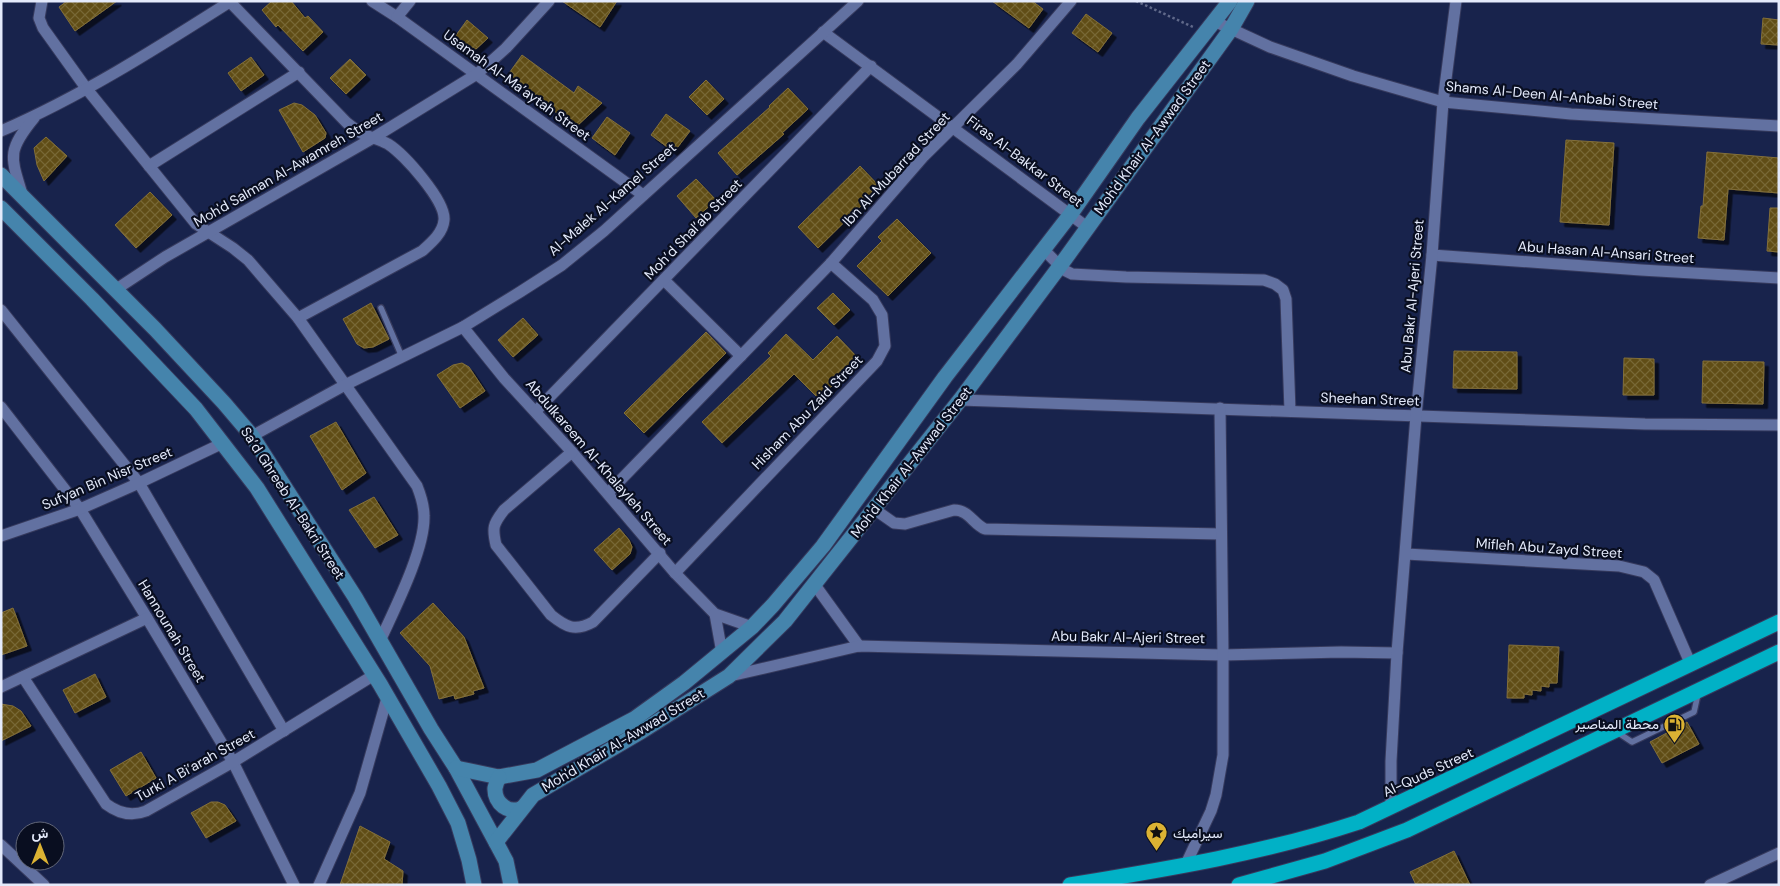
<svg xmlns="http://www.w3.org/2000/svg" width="1780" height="886" font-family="'DM Sans',Vazirmatn,sans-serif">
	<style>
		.building { fill: url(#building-cross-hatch); stroke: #836f39; filter: url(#shadow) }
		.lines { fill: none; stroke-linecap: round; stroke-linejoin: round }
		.lane-casing { stroke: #363a5d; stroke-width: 8 }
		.street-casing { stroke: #363a5d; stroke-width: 13 }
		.secondary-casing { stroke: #363a5d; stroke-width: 17 }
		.highway-casing { stroke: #363a5d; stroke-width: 17 }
		.path { stroke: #60698a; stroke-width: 2.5; stroke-dasharray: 2.5 2.5; stroke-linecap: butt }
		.lane { stroke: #6271a1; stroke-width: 5.5 }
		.street { stroke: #6271a1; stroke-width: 11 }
		.secondary { stroke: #4584ac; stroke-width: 15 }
		.highway { stroke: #01b1c6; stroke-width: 15 }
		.labels { text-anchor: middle; stroke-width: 4.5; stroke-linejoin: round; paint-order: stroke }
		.street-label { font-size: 14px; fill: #e4eafb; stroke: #090e20 }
		.poi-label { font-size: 14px; fill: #e4eafb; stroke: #090e20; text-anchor: end }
	</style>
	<defs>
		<pattern id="building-cross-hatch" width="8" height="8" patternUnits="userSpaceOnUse" patternTransform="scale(1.25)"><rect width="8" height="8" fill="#604d13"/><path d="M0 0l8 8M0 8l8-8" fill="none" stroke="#776736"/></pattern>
		<filter id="shadow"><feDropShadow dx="4.5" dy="4.5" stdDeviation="0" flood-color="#0009"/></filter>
	</defs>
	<rect width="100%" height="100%" fill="#18234c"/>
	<g class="building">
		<path d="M67,1H117L75,31L59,7Z"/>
		<path d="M272,1H291L305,18L308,16L323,32L303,51L278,25L276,27L262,10Z"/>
		<path d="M562,1H617L600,27Z"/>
		<path d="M992,1H1032L1043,9L1029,28Z"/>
		<path d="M1086,14L1112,33L1098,52L1072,33Z"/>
		<path d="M1763,18L1779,20V45L1761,44Z"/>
		<path d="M467,20L488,38L476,49L454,38Z"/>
		<path d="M522,55L574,93L578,86L602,103L578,125L558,111L557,113L507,76Z"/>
		<path d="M251,57L264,75L241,91L228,73Z"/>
		<path d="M350,59L366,75L346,94L330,78Z"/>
		<path d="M706,80L724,99L707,115L689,97Z"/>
		<path d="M788,88L808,109L782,133L784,134L737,175L718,153L770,107L769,106Z"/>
		<path d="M294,103L302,105L315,115L326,133L325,138L303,152L279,110Z"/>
		<path d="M666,114L690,131L674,152L651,135Z"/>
		<path d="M607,117L630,133L615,155L592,138Z"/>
		<path d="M46,137L67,156L44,181L37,165L34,148Z"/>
		<path d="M1566,140L1614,143L1609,225L1560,222Z"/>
		<path d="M1707,152L1779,158V193L1728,189L1724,240L1698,238L1701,206H1703Z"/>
		<path d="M860,166L880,187L818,248L798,227Z"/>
		<path d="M696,179L716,200L696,218L677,196Z"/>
		<path d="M150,192L172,215L136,248L115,225Z"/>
		<path d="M1770,208H1779V252L1767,251Z"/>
		<path d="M897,219L931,253L888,296L857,266L882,241L878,237Z"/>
		<path d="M833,293L850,310L834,325L817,308Z"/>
		<path d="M371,303L389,339L373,347L364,348L357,344L343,319Z"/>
		<path d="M523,318L538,335L513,357L498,340Z"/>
		<path d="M706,332L726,353L644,433L624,413Z"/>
		<path d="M786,334L813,360L837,336L857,357L835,379L837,381L819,399L794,374L722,443L702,422L771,356L768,353Z"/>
		<path d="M1454,351L1517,352V389L1453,388Z"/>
		<path d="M1624,358L1654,359V395H1623Z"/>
		<path d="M1703,361L1764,362L1763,404L1702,403Z"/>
		<path d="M462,363L469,367L485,391L460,408L437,375L453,365Z"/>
		<path d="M336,422L366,473L342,490L310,436Z"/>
		<path d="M374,497L398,535L375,548L349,510Z"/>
		<path d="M619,528L629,540L632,547L630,554L612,570L594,550Z"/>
		<path d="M433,603L464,637L484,688L473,691L474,694L455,699L454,695L439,699L430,666L400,633Z"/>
		<path d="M13,608L27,646L1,655V613Z"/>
		<path d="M1509,645L1559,647L1557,683H1549V687L1541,686V691L1532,690V695L1524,694V698H1507Z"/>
		<path d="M95,674L106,697L75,713L63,690Z"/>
		<path d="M1,704L13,706L21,711L31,726L1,741Z"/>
		<path d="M1687,722L1699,744L1662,763L1650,742Z"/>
		<path d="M141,752L156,778L126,796L110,770Z"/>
		<path d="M211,802H218L225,805L236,821L206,838L191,813Z"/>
		<path d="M360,826L390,842L384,859L403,871L402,885H340Z"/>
		<path d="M1454,851L1470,885H1416L1410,872Z"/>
	</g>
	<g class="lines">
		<defs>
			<g id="lane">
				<path d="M381,308L402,357"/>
				<path d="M1617,732L1632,742L1694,712L1698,694"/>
			</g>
			<g id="street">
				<path d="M42,1L39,18L43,28L86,88L196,224L233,248L248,260L298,318L417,486C421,496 424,506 424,516C425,550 394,610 380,641"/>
				<path d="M372,1L397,17L643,195"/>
				<path d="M230,2L347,123C351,126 355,129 359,132C368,137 379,139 388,144C404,154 446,201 444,220C443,233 431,243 422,251L298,318"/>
				<path d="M397,17L410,1"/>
				<path d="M1216,22L1270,47L1353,76L1443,102L1571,114L1779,126"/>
				<path d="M823,32L1087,227"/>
				<path d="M1,131C82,96 157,48 231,1"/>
				<path d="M149,166L299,72"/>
				<path d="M23,197C11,157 6,152 34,118"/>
				<path d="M1043,249L1064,270L1072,274L1126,277L1264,280L1275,284L1283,290L1286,299L1290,411"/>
				<path d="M1432,255L1641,270L1779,278"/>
				<path d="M664,280L741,356"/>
				<path d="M115,290L165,257L373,138L477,74L506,48L549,1"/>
				<path d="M1,310L139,483L284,731"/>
				<path d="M463,327L504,378L572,452L675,573L715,614L752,627"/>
				<path d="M960,400L1645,424L1779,425"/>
				<path d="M1,407L80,509L147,618L233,762L294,885"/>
				<path d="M536,411L871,66"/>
				<path d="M252,436L345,385L463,327L520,292L562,265L604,231L858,1"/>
				<path d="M572,452L504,510C493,524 492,528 496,545L551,615C566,627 575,632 593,622L660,553"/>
				<path d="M608,493L831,263L924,156L1017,64L1071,1"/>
				<path d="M874,509L894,523L905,524L954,510C969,510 973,524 985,529L1221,534"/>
				<path d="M1,536L80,509L139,483L223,443"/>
				<path d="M1406,554L1619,566L1644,572L1654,580L1691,665"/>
				<path d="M675,573L877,361L885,346L882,315L873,300L831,263"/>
				<path d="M815,585L859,646"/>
				<path d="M715,614L722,653"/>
				<path d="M730,676L859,646L1223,655L1341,652L1397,653"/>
				<path d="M23,677L106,804C118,813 131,817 146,811L233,762L374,675"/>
				<path d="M1,687L147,618"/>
				<path d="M1391,808V761L1397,653L1416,416L1432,255L1443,102L1456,1"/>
				<path d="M1,845L44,885"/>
				<path d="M1185,866L1211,811L1216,795L1223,755V655L1220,408"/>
				<path d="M319,885L360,793L387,698"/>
				<path d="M1710,885L1779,853"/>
			</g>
			<g id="secondary">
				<path d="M1,175L155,329L224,403L252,436L355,597L431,729L456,768L506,861L511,885"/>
				<path d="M1,208L92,299L196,409L257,488L380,684L439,786L458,823L469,860L474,885"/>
				<path d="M456,768L499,777L537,770L634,719L684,683L752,627L773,605L823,546L945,377L1070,215L1138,118L1230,1"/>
				<path d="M499,777C497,781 496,784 495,788C494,803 509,815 522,808"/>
				<path d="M496,842L533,795L642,731L729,676L785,621L960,400L1060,266L1231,29L1247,1"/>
			</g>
			<g id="highway">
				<path d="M1070,885C1167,869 1265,853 1359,822L1779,622"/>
				<path d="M1239,885L1325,861L1407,830L1779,652"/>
			</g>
		</defs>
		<use href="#lane" class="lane-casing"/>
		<use href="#street" class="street-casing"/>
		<use href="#secondary" class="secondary-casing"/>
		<use href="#highway" class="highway-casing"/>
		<path class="path" d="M1136,1L1193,27"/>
		<use href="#lane" class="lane"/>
		<use href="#street" class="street"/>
		<use href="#secondary" class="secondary"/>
		<use href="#highway" class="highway"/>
	</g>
	<defs>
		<symbol id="fuel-pin" viewBox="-11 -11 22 30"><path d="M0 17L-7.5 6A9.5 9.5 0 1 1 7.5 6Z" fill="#dbb233" stroke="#090e20"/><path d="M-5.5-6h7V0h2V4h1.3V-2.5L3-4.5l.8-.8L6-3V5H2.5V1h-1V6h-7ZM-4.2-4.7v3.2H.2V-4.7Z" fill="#111"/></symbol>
		<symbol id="sight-pin" viewBox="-11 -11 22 30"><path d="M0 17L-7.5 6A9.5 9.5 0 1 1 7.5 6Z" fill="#dbb233" stroke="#090e20"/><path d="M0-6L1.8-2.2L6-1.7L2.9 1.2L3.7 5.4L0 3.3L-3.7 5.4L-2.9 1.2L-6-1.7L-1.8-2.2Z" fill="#111"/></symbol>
	</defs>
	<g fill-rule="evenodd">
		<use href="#fuel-pin" x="1662" y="712" width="25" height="34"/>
		<use href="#sight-pin" x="1144" y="820" width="25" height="34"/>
	</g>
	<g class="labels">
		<g class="street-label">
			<text transform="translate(517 85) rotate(36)" y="5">Usamah Al-Ma’aytah Street</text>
			<text transform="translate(1552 95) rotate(5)" y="5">Shams Al-Deen Al-Anbabi Street</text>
			<text transform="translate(1152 137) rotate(-54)" y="5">Moh'd Khair Al-Awwad Street</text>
			<text transform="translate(1025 161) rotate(37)" y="5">Firas Al-Bakkar Street</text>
			<text transform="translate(288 169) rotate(-30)" y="5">Moh'd Salman Al-Awamreh Street</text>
			<text transform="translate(896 169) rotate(-47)" y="5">Ibn Al-Mubarrad Street</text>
			<text transform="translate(612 199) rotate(-41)" y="5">Al-Malek Al-Kamel Street</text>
			<text transform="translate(693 229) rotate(-46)" y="5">Moh’d Shal’ab Street</text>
			<text transform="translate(1606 252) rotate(4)" y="5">Abu Hasan Al-Ansari Street</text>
			<text transform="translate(1412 296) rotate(-85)" y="5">Abu Bakr Al-Ajeri Street</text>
			<text transform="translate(1370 399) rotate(2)" y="5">Sheehan Street</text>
			<text transform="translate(807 412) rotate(-46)" y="5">Hisham Abu Zaid Street</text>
			<text transform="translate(599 462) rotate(49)" y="5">Abdulkareem Al-Khalayleh Street</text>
			<text transform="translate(911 462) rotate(-52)" y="5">Moh'd Khair Al-Awwad Street</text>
			<text transform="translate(107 478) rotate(-23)" y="5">Sufyan Bin Nisr Street</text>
			<text transform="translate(293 503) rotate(57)" y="5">Sa’d Ghreeb Al-Bakri Street</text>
			<text transform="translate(1549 548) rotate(4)" y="5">Mifleh Abu Zayd Street</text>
			<text transform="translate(172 631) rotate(59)" y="5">Hannounah Street</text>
			<text transform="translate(1128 637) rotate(1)" y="5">Abu Bakr Al-Ajeri Street</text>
			<text transform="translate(623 740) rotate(-31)" y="5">Moh'd Khair Al-Awwad Street</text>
			<text transform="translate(195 765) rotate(-29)" y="5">Turki A Bi’arah Street</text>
			<text transform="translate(1428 772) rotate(-25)" y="5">Al-Quds Street</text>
		</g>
		<g class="poi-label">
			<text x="1659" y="729">محطة المناصير</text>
			<text x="1173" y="838" text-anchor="start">سيراميك</text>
		</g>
	</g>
	<rect width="1780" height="886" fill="none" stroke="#e4eafb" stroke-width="5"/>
	<g transform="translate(40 846)"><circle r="24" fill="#090e20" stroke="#616678"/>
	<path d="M0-4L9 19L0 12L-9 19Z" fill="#dbb233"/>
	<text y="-8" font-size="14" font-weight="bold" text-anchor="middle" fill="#e4eafb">ش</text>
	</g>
</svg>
